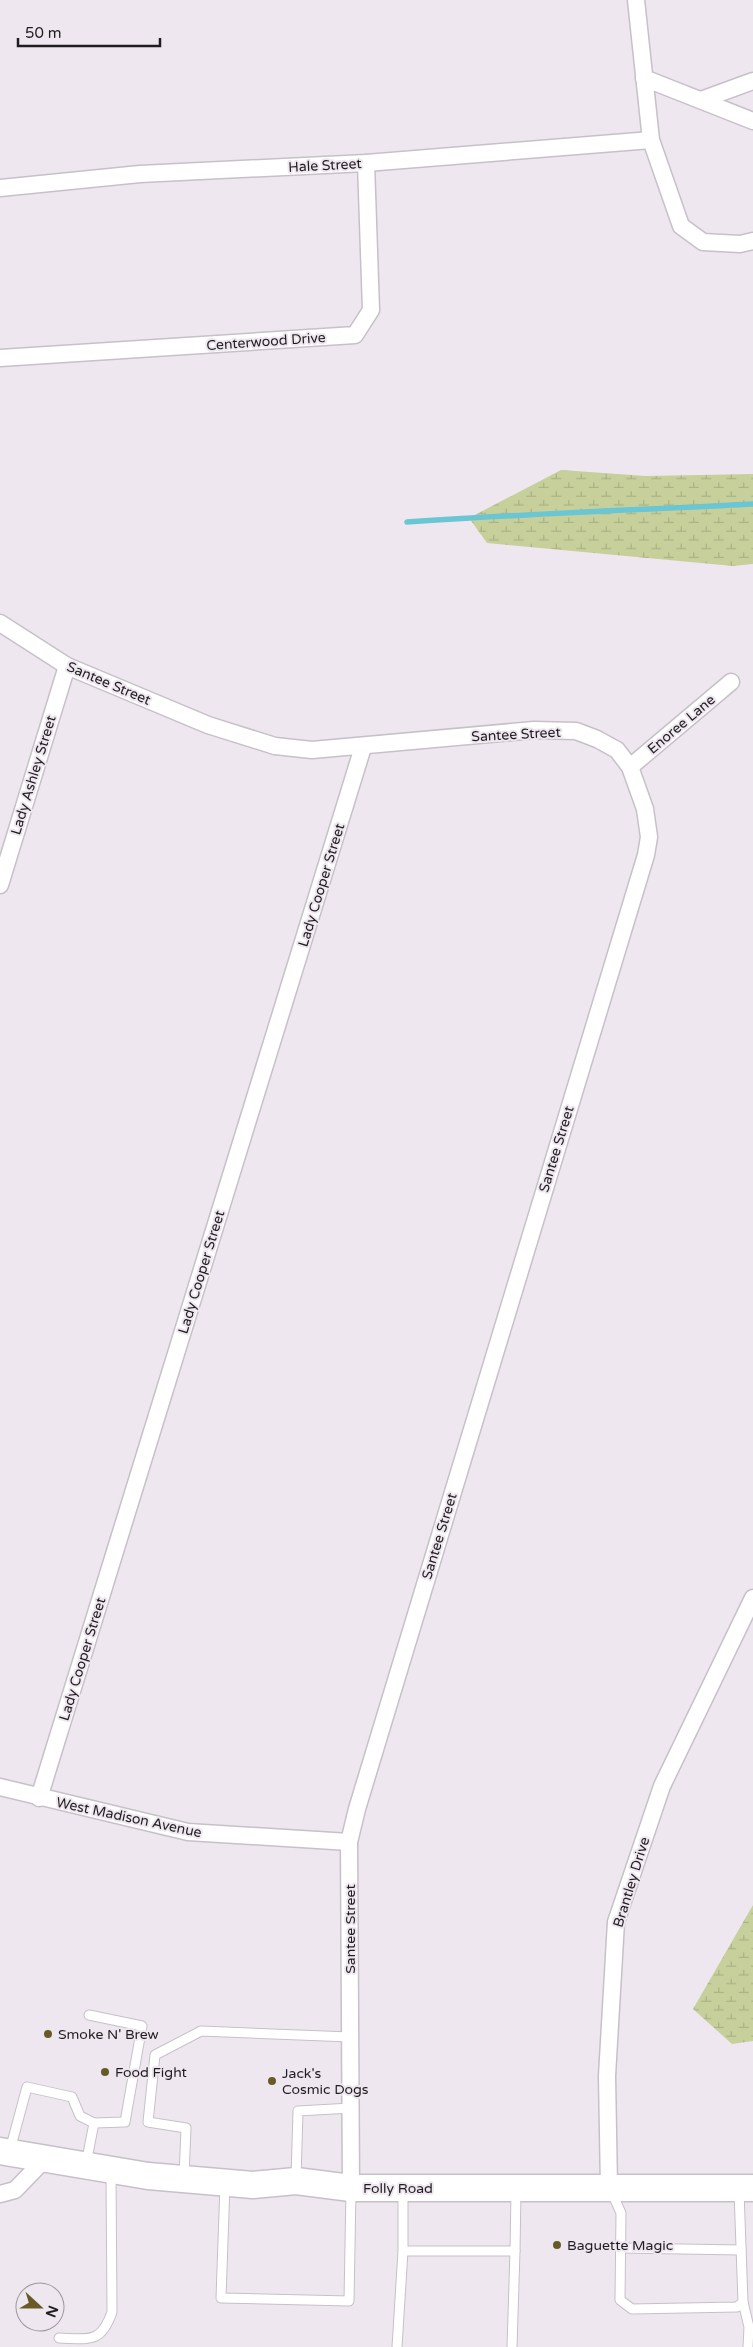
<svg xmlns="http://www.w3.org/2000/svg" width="753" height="2347" font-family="'Varela Round',sans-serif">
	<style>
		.wetland { fill: url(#wetland-marsh) }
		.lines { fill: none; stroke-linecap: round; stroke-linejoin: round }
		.stream { stroke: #6ac6d2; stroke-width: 5.5 }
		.lane-casing { stroke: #c7c0c8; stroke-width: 11 }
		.street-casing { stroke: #c7c0c8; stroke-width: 19 }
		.primary-casing { stroke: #c7c0c8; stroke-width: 29 }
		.lane { stroke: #fff; stroke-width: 9 }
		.street { stroke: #fff; stroke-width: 16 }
		.primary { stroke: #fff; stroke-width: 26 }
		.poi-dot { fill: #665b27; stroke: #efe7f0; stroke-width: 2 }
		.labels { text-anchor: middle; stroke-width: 4; stroke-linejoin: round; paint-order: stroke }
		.street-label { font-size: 14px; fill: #201d20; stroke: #efe7f0 }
		.poi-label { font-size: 14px; fill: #201d20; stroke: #efe7f0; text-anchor: start }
	</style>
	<defs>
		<pattern id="wetland-marsh" width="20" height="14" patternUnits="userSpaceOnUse" patternTransform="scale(1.25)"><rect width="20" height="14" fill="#c7d09b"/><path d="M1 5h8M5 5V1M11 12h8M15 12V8" fill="none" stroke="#abb285"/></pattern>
	</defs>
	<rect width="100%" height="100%" fill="#efe7f0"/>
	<g class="wetland">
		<path d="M561,470L646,476L753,474V564L733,566L487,543L469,518Z"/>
		<path d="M753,1905V2041L732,2044L693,2009Z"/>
	</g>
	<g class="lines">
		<path class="stream" d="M407,522C523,514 638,510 753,504"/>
		<defs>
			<g id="lane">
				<path d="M10,2150L27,2087L72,2097L80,2116L94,2123L125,2122L142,2026L89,2015"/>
				<path d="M86,2164L94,2123"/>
				<path d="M184,2176L186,2128L148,2122L155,2055L201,2031L350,2037"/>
				<path d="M296,2179L298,2111L351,2108"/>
				<path d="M225,2185L221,2298L349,2301L351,2190"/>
				<path d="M403,2190V2251H515L516,2191"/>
				<path d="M611,2191L621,2213L620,2300L632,2309L737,2307L743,2302L739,2191"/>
				<path d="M622,2248L741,2250"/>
				<path d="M743,2302L749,2327L748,2347"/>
				<path d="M59,2338C89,2339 101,2344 112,2312L111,2173"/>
				<path d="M397,2347L403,2251"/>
				<path d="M512,2347L515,2251"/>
			</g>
			<g id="street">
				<path d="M636,0L651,140L681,226L703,242L740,244L753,241"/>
				<path d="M644,78L753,121"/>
				<path d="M701,100L753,81"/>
				<path d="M0,188L140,174L366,163L651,140"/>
				<path d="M0,358L355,335L371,310L366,163"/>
				<path d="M0,623L67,666L208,725L275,746L312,750L534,730L576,731L597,739L617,750L630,767L645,809L649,837L646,855L357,1809L349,1842L351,2188"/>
				<path d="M630,767L731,682"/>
				<path d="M0,885L67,666"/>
				<path d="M0,1787L188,1832L349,1842"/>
				<path d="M39,1798L363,747"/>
				<path d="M609,2188L607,2076L616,1922L662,1786L753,1598"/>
				<path d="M0,2194L15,2190L45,2159"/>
			</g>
			<path id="primary" d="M0,2151L148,2176L253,2185L296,2181L351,2188H753"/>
		</defs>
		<use href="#lane" class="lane-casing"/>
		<use href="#street" class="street-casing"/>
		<use href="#primary" class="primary-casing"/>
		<use href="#lane" class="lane"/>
		<use href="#street" class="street"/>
		<use href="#primary" class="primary"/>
	</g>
	<g class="poi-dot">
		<circle cx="48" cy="2034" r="5"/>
		<circle cx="105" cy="2072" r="5"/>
		<circle cx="272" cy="2081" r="5"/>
		<circle cx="557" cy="2245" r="5"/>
	</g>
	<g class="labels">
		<g class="street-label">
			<text transform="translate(325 165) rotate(-3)" y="5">Hale Street</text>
			<text transform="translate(266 341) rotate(-4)" y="5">Centerwood Drive</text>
			<text transform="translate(109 683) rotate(23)" y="5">Santee Street</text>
			<text transform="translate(681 724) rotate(-40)" y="5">Enoree Lane</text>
			<text transform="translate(516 734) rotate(-3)" y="5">Santee Street</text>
			<text transform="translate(33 775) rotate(-73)" y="5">Lady Ashley Street</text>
			<text transform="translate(321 885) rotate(-73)" y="5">Lady Cooper Street</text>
			<text transform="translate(556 1149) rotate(-73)" y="5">Santee Street</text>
			<text transform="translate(201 1272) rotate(-73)" y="5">Lady Cooper Street</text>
			<text transform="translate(439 1536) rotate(-73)" y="5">Santee Street</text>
			<text transform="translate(82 1659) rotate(-73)" y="5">Lady Cooper Street</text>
			<text transform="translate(129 1817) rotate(12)" y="5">West Madison Avenue</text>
			<text transform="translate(631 1882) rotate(-73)" y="5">Brantley Drive</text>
			<text transform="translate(350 1929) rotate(-90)" y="5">Santee Street</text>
			<text x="398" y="2193">Folly Road</text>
		</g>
		<g class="poi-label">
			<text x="58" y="2039">Smoke N' Brew</text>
			<text x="115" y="2077">Food Fight</text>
			<text x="282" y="2078">Jack's<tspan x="282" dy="16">Cosmic Dogs</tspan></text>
			<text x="567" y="2250">Baguette Magic</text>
		</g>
	</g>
	<g transform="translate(40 2307) rotate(111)"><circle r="24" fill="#efe7f0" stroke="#9c969d"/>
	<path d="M0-4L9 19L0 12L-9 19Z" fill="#665b27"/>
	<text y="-8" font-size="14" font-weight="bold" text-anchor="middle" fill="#201d20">N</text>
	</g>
	<path d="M18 38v8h142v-8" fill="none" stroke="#201d20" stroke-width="2.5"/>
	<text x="25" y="38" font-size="15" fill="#201d20" stroke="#efe7f0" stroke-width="4" paint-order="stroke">50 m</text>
</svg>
